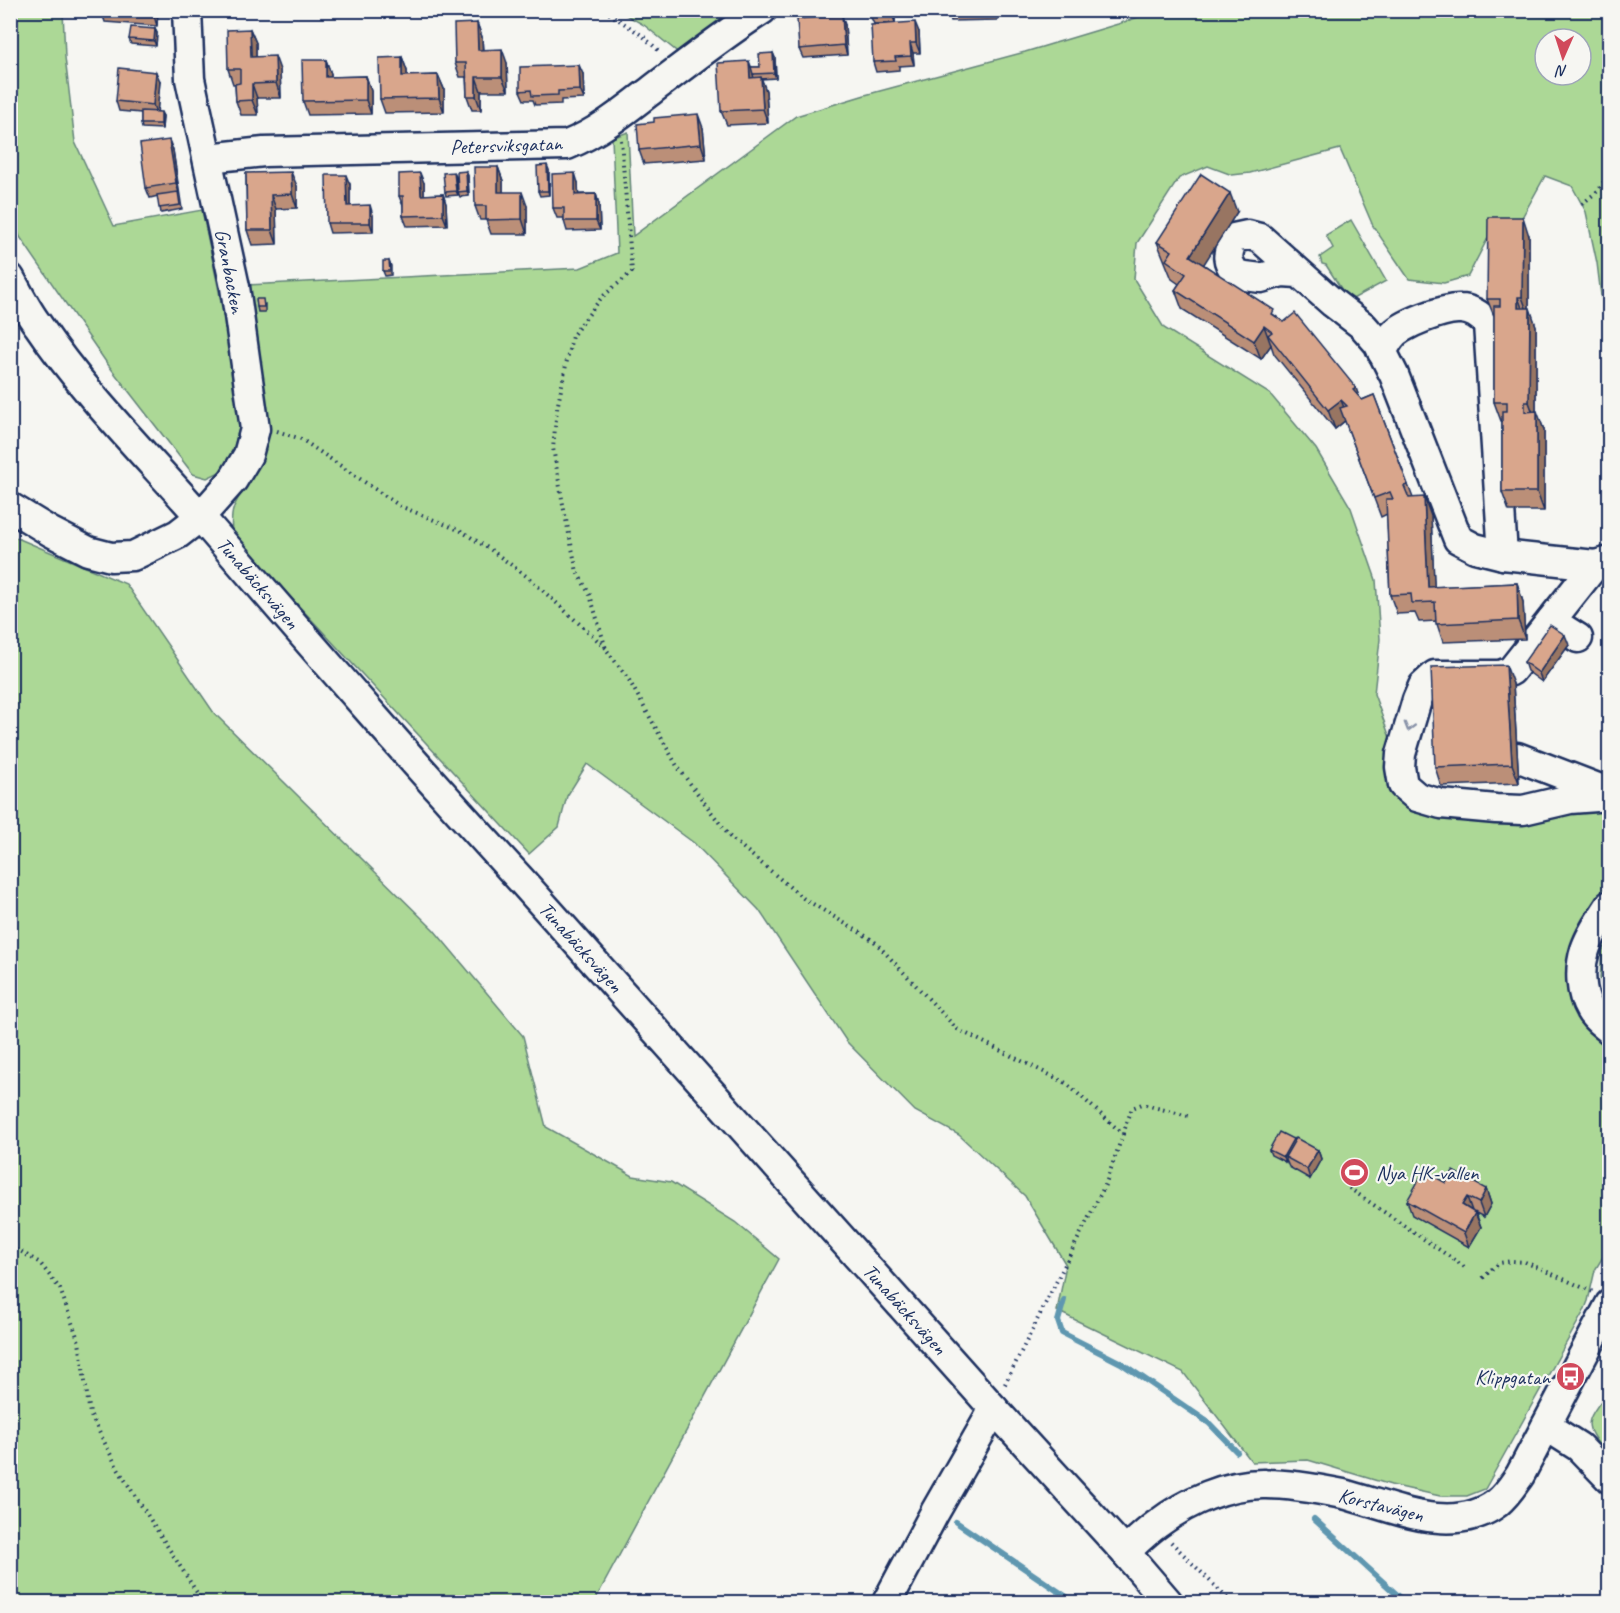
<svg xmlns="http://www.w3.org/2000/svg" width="1620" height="1613" font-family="Caveat,sans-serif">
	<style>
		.green { fill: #acd896; stroke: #64847a; stroke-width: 1.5; fill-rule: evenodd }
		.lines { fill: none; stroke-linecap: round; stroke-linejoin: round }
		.stream { stroke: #5f97b0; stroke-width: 6 }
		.minor-casing { stroke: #1b2f5e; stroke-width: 33 }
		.path { stroke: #1b2f5e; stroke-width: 4; stroke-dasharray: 1.5 4.5; stroke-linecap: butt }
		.minor { stroke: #f6f6f2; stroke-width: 28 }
		.wall { fill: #bb8f78; stroke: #1b2f5e; stroke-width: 1.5 }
		.shaded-wall { fill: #987462; stroke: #1b2f5e; stroke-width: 1.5 }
		.building { fill: #d9a68c; stroke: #1b2f5e; stroke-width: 1.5 }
		.oneway { stroke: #8892a8 }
		.labels { text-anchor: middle; stroke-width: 4.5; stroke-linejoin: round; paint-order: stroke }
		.street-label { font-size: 21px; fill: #1b2f5e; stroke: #f6f6f2 }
		.poi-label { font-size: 21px; fill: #1b2f5e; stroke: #f6f6f2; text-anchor: start }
	</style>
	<rect width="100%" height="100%" fill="#f6f6f2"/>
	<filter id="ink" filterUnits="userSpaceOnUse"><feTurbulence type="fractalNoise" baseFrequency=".0167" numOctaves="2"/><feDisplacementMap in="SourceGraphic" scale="12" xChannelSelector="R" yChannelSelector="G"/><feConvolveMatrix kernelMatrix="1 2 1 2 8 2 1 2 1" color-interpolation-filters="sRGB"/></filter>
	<g filter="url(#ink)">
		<g class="green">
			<path d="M10,11H63L65,57L75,142L114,226L202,210L219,291L238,397L239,429L233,451L222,471L207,478L193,474L106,362L20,237L11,214Z"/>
			<path d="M619,11H738L680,54L644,25Z"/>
			<path d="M1156,11H1609L1610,309L1604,320L1597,263L1586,212L1572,186L1545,176L1520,221L1490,234L1468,276L1444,283L1409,279L1373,226L1340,149L1250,173L1232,175L1208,166L1179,178L1137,243L1134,279L1164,328L1270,394L1316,449L1351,508L1376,580L1380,639L1374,694L1397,757L1398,794L1609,807V884L1570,950L1572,983L1609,1043V1247L1595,1270L1588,1301L1584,1311L1485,1489L1467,1496H1440L1391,1485L1308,1460L1252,1462L1183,1372L1057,1311L1066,1265L1025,1196L959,1135L915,1111L847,1042L759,910L694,843L587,764L567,796L559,827L529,854L232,534C230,511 233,505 246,486V285L580,268L617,253L612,138L628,132L633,236L796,116L865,95L1025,52L1118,24ZM1545,39H1581V75H1545Z"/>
			<path d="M1351,220L1386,281L1349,301L1326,265L1322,264L1320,257L1333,248L1326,235Z"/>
			<path d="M10,535L126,584L214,713L434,930L523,1036L546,1127L633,1176L671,1182L735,1222L779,1259L594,1602H11Z"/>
			<path d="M1609,939V1002L1604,993L1600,978L1602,951Z"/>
			<path d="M1609,1390V1459C1583,1422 1582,1427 1609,1390Z"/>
		</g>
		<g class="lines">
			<g class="stream">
				<path d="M1064,1300L1058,1321L1062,1333L1121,1363L1209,1423L1237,1452"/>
				<path d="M1314,1519L1405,1602"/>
				<path d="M956,1522L1074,1602"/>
			</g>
			<defs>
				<g id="minor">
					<path d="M208,158L264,152L567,145C599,132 626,110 653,89C689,62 724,34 762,10"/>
					<path d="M1298,273L1282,272L1261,278L1237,275C1226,261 1226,255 1234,238L1248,235L1260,238L1333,303L1363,326L1378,343L1394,375L1458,539L1475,548L1503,555L1595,565"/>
					<path d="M10,278C19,294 27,311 38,325C88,399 153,462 211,529C313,647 415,765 521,880L994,1409L1125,1552L1168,1602"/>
					<path d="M1382,352C1385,347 1388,340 1392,336C1401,324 1445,308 1460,309C1471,309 1481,316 1488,324L1503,555"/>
					<path d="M10,507L51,532L88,551L111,557L133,556L178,534L200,517L233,480L248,455L255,429L235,287L190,79L187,10"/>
					<path d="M1610,561L1595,565L1511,671L1500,675H1435L1423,686L1417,700L1401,754L1400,767L1403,785L1417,797L1441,804L1496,809L1523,810L1570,799L1610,796"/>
					<path d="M1551,621L1578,638"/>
					<path d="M1517,757L1608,792"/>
					<path d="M1610,905C1601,919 1590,934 1585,950C1579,969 1580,993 1590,1010C1594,1018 1603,1024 1610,1030"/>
					<path d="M1546,1426L1579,1447L1610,1479"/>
					<path d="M1125,1552C1135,1543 1145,1533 1156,1525C1186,1502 1227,1483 1266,1484C1291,1484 1318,1489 1343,1494C1390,1506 1452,1537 1497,1503C1507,1495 1513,1485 1520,1475L1610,1304"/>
					<path d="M887,1602L935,1512L994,1409"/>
				</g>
			</defs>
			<use href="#minor" class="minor-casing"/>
			<g class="path">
				<path d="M604,10L643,36L661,53"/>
				<path d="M621,140L632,272L602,297L572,336L557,409L553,448L564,510L577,572L590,595L606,649L629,680L677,766L730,837L803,898L874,941L957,1029L1066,1083L1123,1134L1106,1183L1004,1386"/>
				<path d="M1582,204L1599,190L1610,171"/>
				<path d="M277,431L301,439L400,506L461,531L491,550L529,578L606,648"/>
				<path d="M1123,1134L1132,1108L1142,1104L1192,1117"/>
				<path d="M1349,1188L1466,1268"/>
				<path d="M10,1248L20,1251L40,1263L60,1289L79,1342L90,1414L118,1469L203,1602"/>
				<path d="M1483,1278L1493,1268L1500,1263L1512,1261L1525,1262L1593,1292"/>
				<path d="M1171,1542L1231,1602"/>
			</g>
			<use href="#minor" class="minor"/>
		</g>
		<g class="wall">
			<path d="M102,10H158L157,26L105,22L102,13Z"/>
			<path d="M895,10V23L874,24L870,15Z"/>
			<path d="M948,10H998V20L951,21Z"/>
			<path d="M477,23L482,37L483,50L507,63L508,91H481V110H472L467,96L466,77H460L455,63Z"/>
			<path d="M845,25L847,55L803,58L799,49Z"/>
			<path d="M155,29L157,33L156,46L131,44L129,39Z"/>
			<path d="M250,29L256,43V57L280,70L281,98H257L258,115H241L236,101L235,84H233L228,69Z"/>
			<path d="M919,32L920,53H913L914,65L899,66V70L876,72L873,62Z"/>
			<path d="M773,53L775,58L776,78L761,79L766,91L768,123L727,125L721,111L751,67H760Z"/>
			<path d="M402,57L407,71V76L438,75L444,89V112L385,113L380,99Z"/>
			<path d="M326,60L331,74V77L366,76L371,91V114L308,115L303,101Z"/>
			<path d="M583,74L584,99L561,100V104L535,105L533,100H524L520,91Z"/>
			<path d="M160,81L157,111L163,116L162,129L142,128L141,124V113L119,111L116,101Z"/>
			<path d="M654,122L703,128L706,159L644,164L639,150Z"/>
			<path d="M173,150L182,209L161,213L158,196L150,198L146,188Z"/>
			<path d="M498,167L503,181V192L527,206V234H491L486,220H480L475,206Z"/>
			<path d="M549,170V195L540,196L538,191Z"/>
			<path d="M466,171L468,176L469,196L460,197L458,192Z"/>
			<path d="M246,173L297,186V208L276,209L277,244L252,245L247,230Z"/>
			<path d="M456,177L458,195L446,196L445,192Z"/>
			<path d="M424,183V195L443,194L446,204L447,225L407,226L403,216V206L399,196Z"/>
			<path d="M578,183V194H596L599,204L600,230L567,231L564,221V218H557L553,208Z"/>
			<path d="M350,185V206L373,215V232L330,233L327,223Z"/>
			<path d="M1237,212L1203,264L1277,317L1362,400L1374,395L1413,498L1431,516L1434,587L1517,583L1523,602L1525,639L1443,642L1436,621L1419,622L1415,613L1397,614L1390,595L1387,514L1381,517L1345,421L1335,429L1274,354L1271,345L1261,359L1182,309L1175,290L1179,284L1172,279L1157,242Z"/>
			<path d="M1529,236V308L1536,326V411L1544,430V511H1509L1502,492V421H1501L1494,402V316L1487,299Z"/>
			<path d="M389,261L391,266V275L385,276L383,271Z"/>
			<path d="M265,304V312H258L257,307Z"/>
			<path d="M1569,645L1542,682L1527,671L1524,662Z"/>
			<path d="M1513,684L1519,783L1441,786L1435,767Z"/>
			<path d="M1293,1139L1294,1142L1318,1150L1321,1159L1310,1179L1289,1167L1286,1160L1285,1162L1271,1155L1269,1150Z"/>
			<path d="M1446,1183L1486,1189L1491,1204L1484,1217L1476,1213L1481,1227L1469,1247L1412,1215L1407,1201Z"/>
		</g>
		<g class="shaded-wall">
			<path d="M154,10H158L157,26L154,16Z"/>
			<path d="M892,10H895V23L892,13Z"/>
			<path d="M994,10H998V20Z"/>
			<path d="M842,15L845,25L847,55L844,45Z"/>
			<path d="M915,22L919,32L920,53L916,43Z"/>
			<path d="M477,23L482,37L483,64L478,50Z"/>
			<path d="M155,29L157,33L156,46L154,41Z"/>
			<path d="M250,29L256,43V71L251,57Z"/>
			<path d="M910,43L913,53L914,65L911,56Z"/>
			<path d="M502,49L507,63L508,91L502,77Z"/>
			<path d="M773,53L775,58L776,78L774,73Z"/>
			<path d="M275,56L280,70L281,98L276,83Z"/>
			<path d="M402,57L407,71V90L402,76Z"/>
			<path d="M326,60L331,74V91L326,77Z"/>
			<path d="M749,61L754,74H753L754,79L750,78Z"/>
			<path d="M579,65L583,74L584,99L580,90Z"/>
			<path d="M156,72L160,81L157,115L153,105Z"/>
			<path d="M438,75L444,89V112L439,98Z"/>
			<path d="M366,76L371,91V114L366,100Z"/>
			<path d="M476,77L481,91V110L476,96Z"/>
			<path d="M761,77L766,91L768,123L763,109Z"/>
			<path d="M252,84L257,98L258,115L252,100Z"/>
			<path d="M161,112L163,116L162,129L161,124Z"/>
			<path d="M698,114L703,128L706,159L701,144Z"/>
			<path d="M169,140L173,150L179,193L176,183Z"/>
			<path d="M547,165L549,170V195L548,191Z"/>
			<path d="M498,167L503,181V206L498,192Z"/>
			<path d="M466,171L468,176L469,196L467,191Z"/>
			<path d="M291,172L297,186V208L292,194Z"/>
			<path d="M454,172L456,177L458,195L456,191Z"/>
			<path d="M420,173L424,183V204L421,195Z"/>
			<path d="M575,173L578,183L579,204L575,195Z"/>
			<path d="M346,175L350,185V215L347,206Z"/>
			<path d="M522,192L527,206V234L522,219Z"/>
			<path d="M1230,193L1237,212L1197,275L1190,256Z"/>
			<path d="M443,194L446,204L447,225L443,215Z"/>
			<path d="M596,194L599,204L600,230L596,221Z"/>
			<path d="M271,195L276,209L277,244L272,230Z"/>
			<path d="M370,205L373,215V232L370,223Z"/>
			<path d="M1523,217L1529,236V316L1522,297Z"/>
			<path d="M1518,297L1525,316L1518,308Z"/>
			<path d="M1530,308L1536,326V421L1529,402Z"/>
			<path d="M1264,326L1271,345L1261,359L1254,341Z"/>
			<path d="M1356,388L1363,407L1353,390Z"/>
			<path d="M1341,400L1348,418L1335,429L1328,410Z"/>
			<path d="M1537,411L1544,430V511L1537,492Z"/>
			<path d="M1424,497L1431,516L1435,602L1428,587Z"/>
			<path d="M1517,583L1523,602L1525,639L1518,620Z"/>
			<path d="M1565,635L1569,645L1542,682L1539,673Z"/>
			<path d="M1506,665L1513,684L1519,783L1512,764Z"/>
			<path d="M1293,1139L1295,1144L1285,1157L1286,1160L1285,1162L1283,1157Z"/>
			<path d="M1318,1150L1321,1159L1310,1179L1307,1169Z"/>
			<path d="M1486,1189L1491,1204L1484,1217L1479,1203Z"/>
			<path d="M1467,1197L1472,1211L1462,1205Z"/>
			<path d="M1475,1213L1481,1227L1469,1247L1464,1233Z"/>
		</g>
		<g class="building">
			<path d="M102,10H154V16L102,13Z"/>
			<path d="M870,10H892V13L870,15Z"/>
			<path d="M948,10H985L948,11Z"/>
			<path d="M842,15L844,45L799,49L797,19Z"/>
			<path d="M915,22L916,43H910L911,56L895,57L896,61L873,62L871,25Z"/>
			<path d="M477,23L478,50L502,49V77H476V96H467L466,63H455L454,24Z"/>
			<path d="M131,27L155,29L154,41L129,39Z"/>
			<path d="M250,29L251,57L275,56L276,83L252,84V100L236,101L235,84L240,83V69H228L227,30Z"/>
			<path d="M773,53L774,73L753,74L751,67H760L759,54Z"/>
			<path d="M402,57V76L438,75L439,98L380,99L379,58Z"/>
			<path d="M302,60H326V77L366,76V100L303,101Z"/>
			<path d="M749,61L750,78L761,77L763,109L721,111L718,63Z"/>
			<path d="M579,65L580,90L558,91V95L532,96L531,90L520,91V67Z"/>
			<path d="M119,68L156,72L153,105L116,101Z"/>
			<path d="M141,111L161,112V124H141Z"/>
			<path d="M698,114L701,144L639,150L637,124L654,122V118Z"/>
			<path d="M169,140L176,183L146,188L140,144Z"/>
			<path d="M547,165L548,191H538L537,166Z"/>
			<path d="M474,167H498V192H522V219L486,220V206H475Z"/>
			<path d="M466,171L467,191L458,192L457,172Z"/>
			<path d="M291,172L292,194L271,195L272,230H247L246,173Z"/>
			<path d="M454,172L456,191L445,192L443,173Z"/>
			<path d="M420,173L421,195L443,194V215L403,216V196H399V174Z"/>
			<path d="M575,173V195L596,194V221H564V208H553L552,174Z"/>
			<path d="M1201,174L1230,193L1190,256L1274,310L1272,314L1284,322L1295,313L1356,388L1353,390L1362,400L1374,395L1408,485L1404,486L1409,498L1424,497L1428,587L1517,583L1518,620L1436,624L1435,602L1412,603L1411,594L1390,595L1386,499H1393L1390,492L1374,498L1340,408L1347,406L1341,400L1328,410L1268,335L1272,332L1264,326L1254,341L1175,290L1186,274L1166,260L1172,251L1157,242Z"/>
			<path d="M326,175H346L347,206L370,205V223H327Z"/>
			<path d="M178,192L180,205L159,208L157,195Z"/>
			<path d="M1488,217H1523L1522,297H1518V308H1530L1529,402H1525V412L1537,411V492H1502V411H1507V402H1494V306H1500V299H1487Z"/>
			<path d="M383,261H389L390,271H383Z"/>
			<path d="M256,299H263L264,307H257Z"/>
			<path d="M1550,625L1565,635L1539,673L1524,662Z"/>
			<path d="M1506,665L1512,764L1435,767L1431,667Z"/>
			<path d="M1279,1132L1293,1139L1283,1157L1269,1150Z"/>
			<path d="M1296,1138L1318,1150L1307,1169L1285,1157Z"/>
			<path d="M1424,1171L1446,1183L1453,1171L1486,1189L1479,1203L1467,1197L1462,1205L1475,1213L1464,1233L1407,1201Z"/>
		</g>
		<defs><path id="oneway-chevron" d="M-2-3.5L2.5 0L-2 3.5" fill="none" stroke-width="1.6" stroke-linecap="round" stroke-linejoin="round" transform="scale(1.5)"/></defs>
		<use class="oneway" href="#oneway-chevron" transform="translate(1409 727) rotate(106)"/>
	</g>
	<defs>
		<symbol id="stadium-disc" viewBox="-11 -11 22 22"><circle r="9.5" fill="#d1495b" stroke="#f6f6f2"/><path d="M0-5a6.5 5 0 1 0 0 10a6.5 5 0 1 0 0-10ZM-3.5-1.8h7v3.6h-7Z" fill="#fff"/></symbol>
		<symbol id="bus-disc" viewBox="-11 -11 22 22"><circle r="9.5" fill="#d1495b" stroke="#f6f6f2"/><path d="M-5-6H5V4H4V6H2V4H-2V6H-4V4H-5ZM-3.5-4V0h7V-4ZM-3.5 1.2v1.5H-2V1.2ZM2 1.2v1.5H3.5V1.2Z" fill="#fff"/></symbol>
	</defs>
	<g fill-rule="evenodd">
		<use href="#stadium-disc" x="1338" y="1156" width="33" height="33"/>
		<use href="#bus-disc" x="1554" y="1360" width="33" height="33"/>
	</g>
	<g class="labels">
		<g class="street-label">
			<text transform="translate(506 145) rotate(-2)" y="7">Petersviksgatan</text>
			<text transform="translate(230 271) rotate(79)" y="7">Granbacken</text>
			<text transform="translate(258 583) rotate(49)" y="7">Tunabäcksvägen</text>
			<text transform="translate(581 947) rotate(48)" y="7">Tunabäcksvägen</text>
			<text transform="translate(905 1309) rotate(48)" y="7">Tunabäcksvägen</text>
			<text transform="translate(1381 1505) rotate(14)" y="7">Korstavägen</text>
		</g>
		<g class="poi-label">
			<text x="1376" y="1180">Nya HK-vallen</text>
			<text x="1550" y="1384" text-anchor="end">Klippgatan</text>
		</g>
	</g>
	<rect width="1620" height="1613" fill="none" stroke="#f6f6f2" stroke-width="36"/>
	<rect x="18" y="18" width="1584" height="1577" fill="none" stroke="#1b2f5e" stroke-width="2" filter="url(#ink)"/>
	<g transform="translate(1563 57) rotate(183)"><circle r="28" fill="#f6f6f2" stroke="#9ea6b7" stroke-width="1.5"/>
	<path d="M0-4.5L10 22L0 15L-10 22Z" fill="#d1495b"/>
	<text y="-9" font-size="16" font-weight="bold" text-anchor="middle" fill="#1b2f5e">N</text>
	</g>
</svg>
